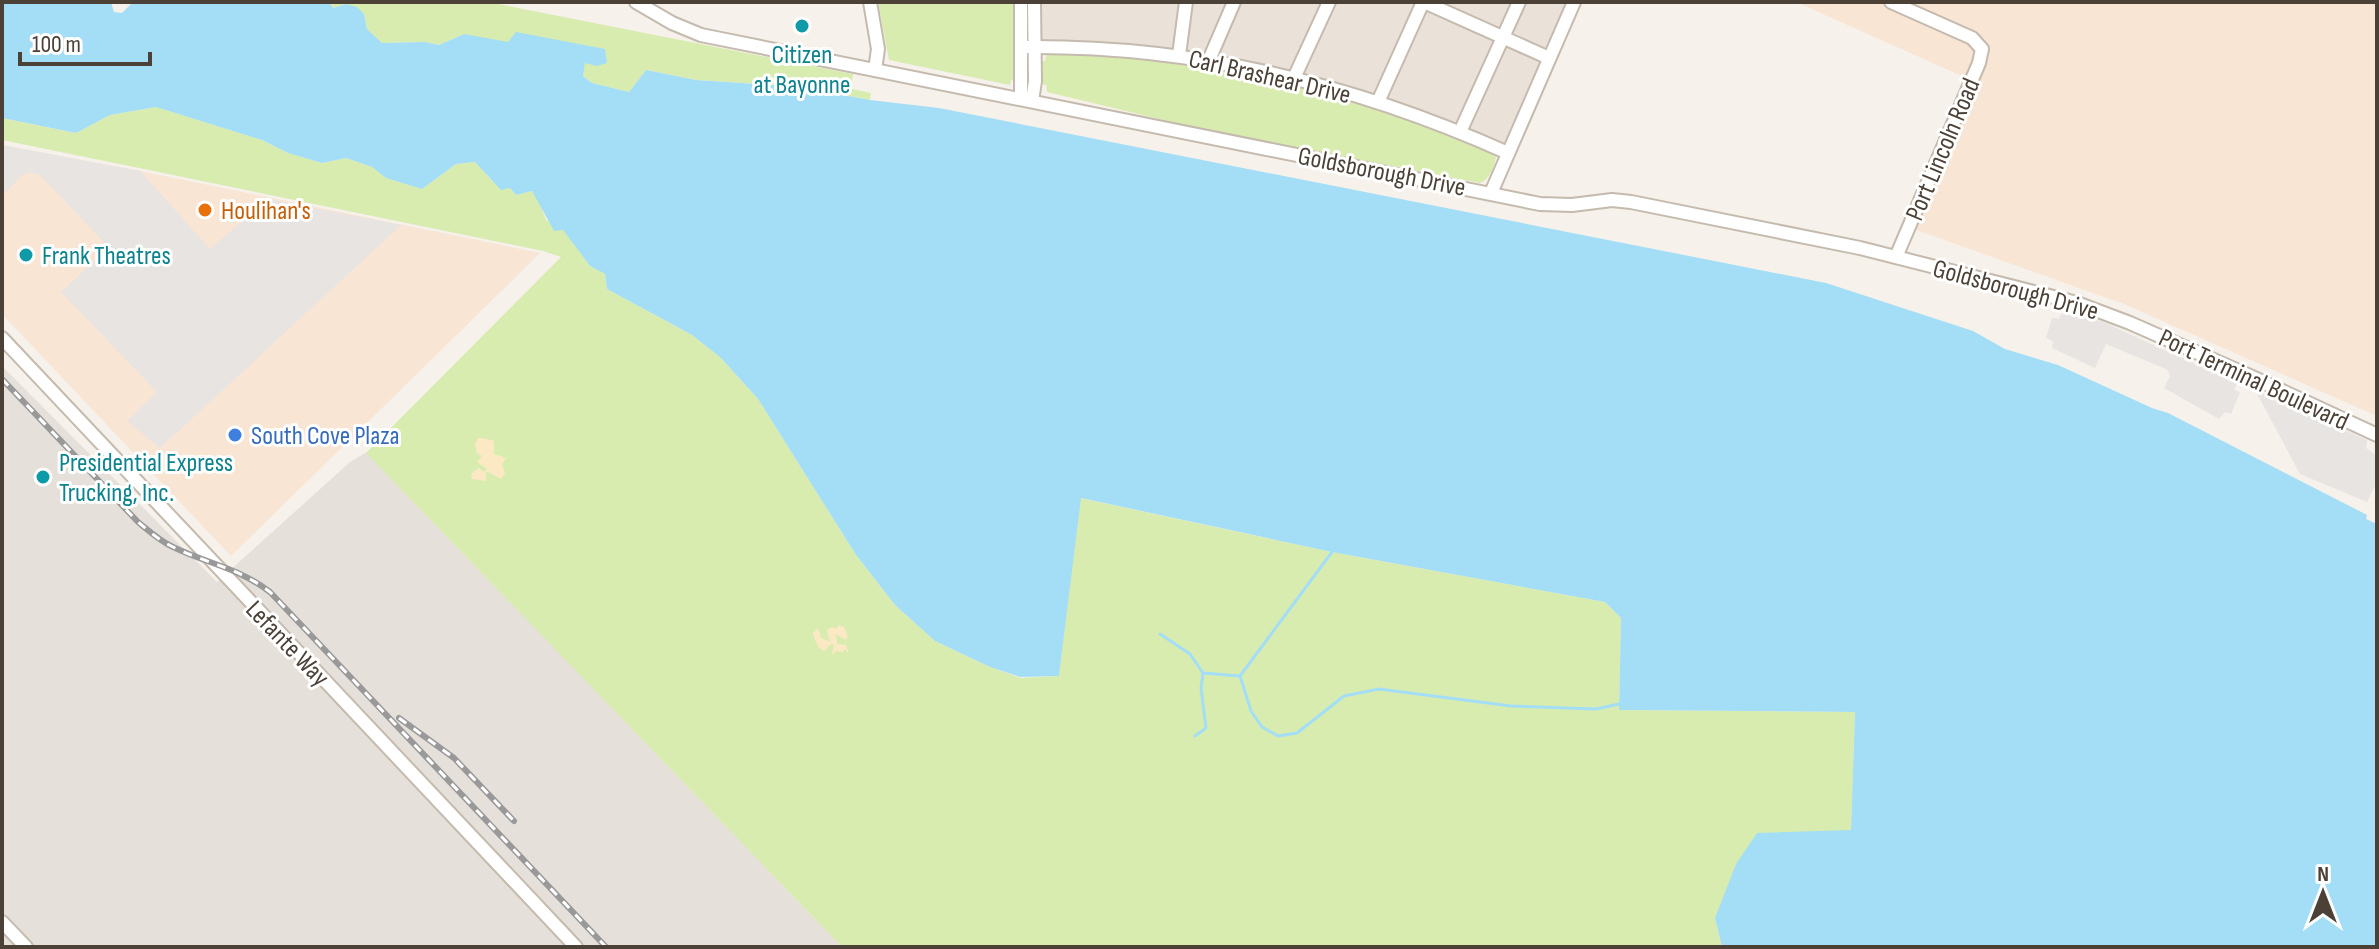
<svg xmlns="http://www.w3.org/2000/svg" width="2379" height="949" font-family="'Sofia Sans Condensed',sans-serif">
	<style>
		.residential { fill: #eae2d8 }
		.commercial { fill: #f8e5d4 }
		.industrial { fill: #e6e0db }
		.green { fill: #d9ecb0 }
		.sand { fill: #fbe9c4 }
		.parking { fill: #e7e4e2 }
		.water { fill: #a3def6 }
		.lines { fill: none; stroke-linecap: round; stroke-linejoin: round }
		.stream { stroke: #a3def6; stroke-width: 3 }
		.minor-casing { stroke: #c5baae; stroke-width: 16 }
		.minor { stroke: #fff; stroke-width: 12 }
		.rail-casing { stroke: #999; stroke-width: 6 }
		.rail { stroke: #fff; stroke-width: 3; stroke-dasharray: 9; stroke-linecap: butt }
		.culture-dot { fill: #0f9aa8; stroke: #fff; stroke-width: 3 }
		.food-dot { fill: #e8710a; stroke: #fff; stroke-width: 3 }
		.shop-dot { fill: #3f7fe0; stroke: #fff; stroke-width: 3 }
		.labels { text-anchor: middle; stroke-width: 6; stroke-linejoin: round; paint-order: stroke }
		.culture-label { font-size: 26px; fill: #0d838f; stroke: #fff; text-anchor: start }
		.street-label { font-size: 26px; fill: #4b4137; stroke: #fff }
		.food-label { font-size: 26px; fill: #c56008; stroke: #fff; text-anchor: start }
		.shop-label { font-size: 26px; fill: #366cbe; stroke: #fff; text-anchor: start }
	</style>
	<rect width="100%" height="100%" fill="#f6f1ea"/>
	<path class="residential" d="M1034,2H1574L1508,153L1284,75L1034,47Z"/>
	<g class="commercial">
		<path d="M1796,2H2377V416L2124,304L1908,227L1973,81Z"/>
		<path d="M2,145L140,171L540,253L231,556L2,314Z"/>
	</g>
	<path class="industrial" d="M2,366L217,582L350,462L367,452L842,947H2Z"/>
	<g class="green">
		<path d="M329,2H488L853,74L851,87L825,83L871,93L870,100L799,87L696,80L646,70L629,92L592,83L583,76L584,63L464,34L439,45L425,42L382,43L367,29L364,14L346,4L333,8Z"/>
		<path d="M878,2H1016L1017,78L1011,80L1010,85L889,60Z"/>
		<path d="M1067,52C1114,55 1160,57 1207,65C1301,80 1404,115 1492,153L1496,157C1494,167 1490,179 1480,183L1205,130L1047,92L1046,85L1040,84V61H1045L1047,53Z"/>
		<path d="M156,107L262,140L288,153L322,163L346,158L372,167L387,178L422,189L456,164L476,162L492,181L510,188L516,195L532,191L538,199L546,220L563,229L590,266L605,274L607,289L692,335L721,358L758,399L856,555L895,605L935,641L990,667L1021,678L1059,676L1080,498L1332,552L1605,602L1621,618L1619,710L1855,712L1851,830L1715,918L1722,947H842L366,453L561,257L543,251L2,140V118L76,133L110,115Z"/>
	</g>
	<g class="sand">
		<path d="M482,438L494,441V454L506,458L502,464L505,473L501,479L488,472L486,473V481L472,479L471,474L479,468L484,472L487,469L477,462L482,456L477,453L475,444L478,438Z"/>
		<path d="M839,625L844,627L848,637L845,640L836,634L837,644L846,645L849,654L845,649L843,652L836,651L832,655L834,644H831L824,651C817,648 815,640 813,633L818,628L821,638L830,642L827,630L832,627L836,629Z"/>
	</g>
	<g class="parking">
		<path d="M2,145L140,171L210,249L268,199L401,225L160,448L127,421L157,392L61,292L102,254L105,247L102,240L40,175L31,172L22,175L2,196Z"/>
		<path d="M2062,313L2101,321L2237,383L2234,390L2240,392L2231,414L2225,412L2219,419L2164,388L2170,376L2168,370L2106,344L2095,368L2052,348L2053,341L2046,338L2052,318L2059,319Z"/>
		<path d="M2254,388L2367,440L2366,448L2377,456V482L2367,502L2300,474Z"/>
	</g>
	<path class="water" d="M2,2H111L114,12L122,13L133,2H329L333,8L346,4L357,7L364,14L367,29L382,43L425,42L439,45L464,34L508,42L516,32L605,49L607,63L597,66L585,63L583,76L592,83L629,92L646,70L696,80L799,87L870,100L939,108L1826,283L1973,331L2005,349L2058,365L2152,408L2168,413L2367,515L2366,519L2377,524V947H1722L1715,918L1736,864L1757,833L1851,830L1855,712L1619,710L1621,618L1605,602L1332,552L1081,498L1059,676L1020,677L990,667L935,641L895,605L856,555L758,399L721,358L692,335L607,289L605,274L590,266L563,230L554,231L532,191L516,195L510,188L501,190L475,162L456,164L422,189L386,178L372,167L346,158L322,163L288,153L262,140L156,107L110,115L76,133L2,118Z"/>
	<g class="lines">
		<g class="stream">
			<path d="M1332,552L1240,676L1251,711L1262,727L1278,736L1297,733L1344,696L1379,689L1511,706L1596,709L1619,704"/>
			<path d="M1160,634L1190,654L1203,673L1239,676"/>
			<path d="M1195,736L1206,728L1201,688L1203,674"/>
		</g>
		<defs>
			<g id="minor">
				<path d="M636,2L672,23L701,35L1540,204L1572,205L1612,200L1631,202L1860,248L2077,303L2130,323L2250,376L2377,435"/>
				<path d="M870,2L878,49L875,70"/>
				<path d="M1021,2V99"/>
				<path d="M1424,2L1549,58"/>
				<path d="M1891,2L1972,38L1982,49L1979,63L1896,257"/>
				<path d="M1022,47C1193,45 1352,83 1508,153"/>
				<path d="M1179,55L1186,2"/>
				<path d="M1209,60L1234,2"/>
				<path d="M1294,78L1329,2"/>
				<path d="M1032,101L1035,81L1034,2"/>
				<path d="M1378,102L1423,2"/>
				<path d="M1460,132L1519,2"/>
				<path d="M1491,193L1574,2"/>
				<path d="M2,338L576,947"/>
				<path d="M2,922L26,947"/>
			</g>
		</defs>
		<use href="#minor" class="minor-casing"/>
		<use href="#minor" class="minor"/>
		<defs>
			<g id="rail">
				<path d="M2,379L138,522C149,531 160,541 173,547C208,564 237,567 270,592L606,947"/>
				<path d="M399,718L454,758L514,821"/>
			</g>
		</defs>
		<use href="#rail" class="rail-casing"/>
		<use href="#rail" class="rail"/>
	</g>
	<g class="culture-dot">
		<circle cx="802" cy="26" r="8"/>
		<circle cx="26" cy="255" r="8"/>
		<circle cx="43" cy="477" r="8"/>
	</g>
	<circle class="food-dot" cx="205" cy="210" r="8"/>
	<circle class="shop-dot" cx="235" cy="435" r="8"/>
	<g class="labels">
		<g class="culture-label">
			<text x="802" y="63" text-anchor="middle">Citizen<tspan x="802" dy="30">at Bayonne</tspan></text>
			<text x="42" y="264">Frank Theatres</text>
			<text x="59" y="471">Presidential Express<tspan x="59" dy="30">Trucking, Inc.</tspan></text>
		</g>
		<g class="street-label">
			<text transform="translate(1270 76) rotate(13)" y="9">Carl Brashear Drive</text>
			<text transform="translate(1942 149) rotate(-67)" y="9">Port Lincoln Road</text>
			<text transform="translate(1382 171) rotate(11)" y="9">Goldsborough Drive</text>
			<text transform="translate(2016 289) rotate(15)" y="9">Goldsborough Drive</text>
			<text transform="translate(2254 379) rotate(25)" y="9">Port Terminal Boulevard</text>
			<text transform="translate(288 643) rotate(46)" y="9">Lefante Way</text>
		</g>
		<g class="food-label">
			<text x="221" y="219">Houlihan's</text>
		</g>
		<g class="shop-label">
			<text x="251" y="444">South Cove Plaza</text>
		</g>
	</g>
	<rect width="2379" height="949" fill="none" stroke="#4b4137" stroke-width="8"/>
	<g transform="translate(2323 893)" stroke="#ffffff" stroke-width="6" paint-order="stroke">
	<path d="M0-6L14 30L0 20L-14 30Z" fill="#4b4137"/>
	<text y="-12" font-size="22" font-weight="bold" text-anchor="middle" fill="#4b4137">N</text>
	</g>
	<path d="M20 52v12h130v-12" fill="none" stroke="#4b4137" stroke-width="4"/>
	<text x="32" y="52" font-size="24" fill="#4b4137" stroke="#ffffff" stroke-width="6" paint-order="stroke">100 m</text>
</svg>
